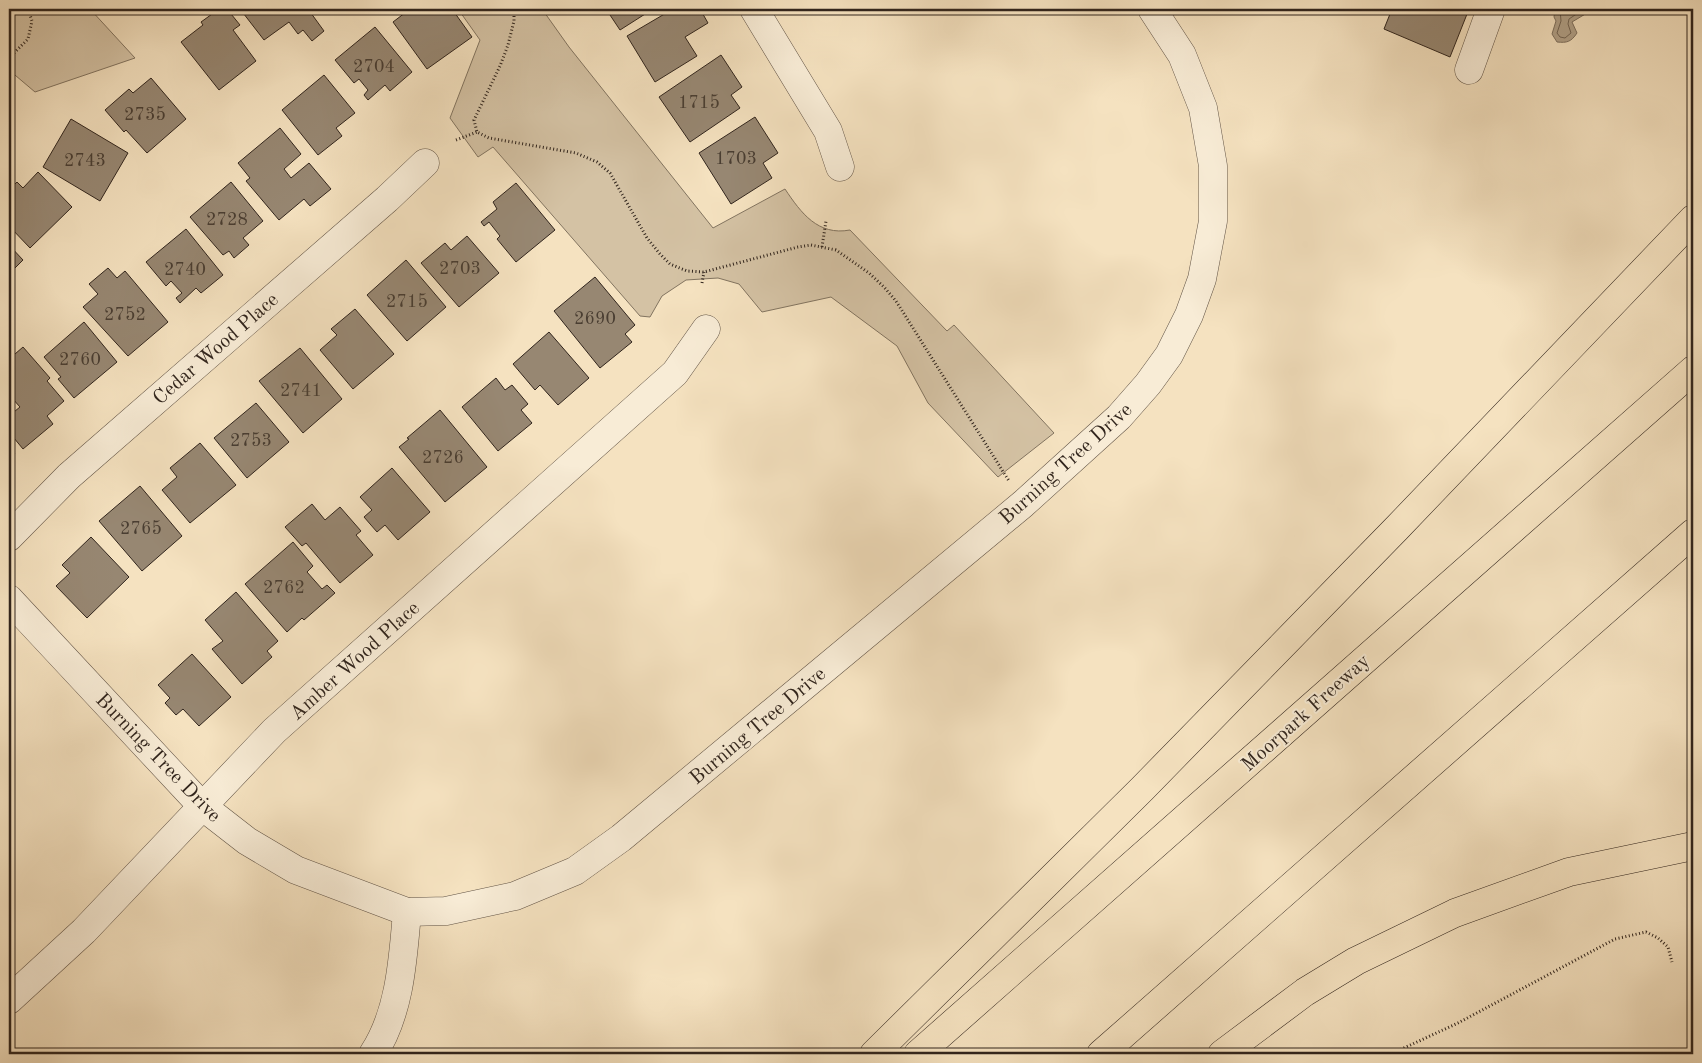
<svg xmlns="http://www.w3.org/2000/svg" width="1702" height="1063" font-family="'Old Standard TT',serif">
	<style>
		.green { fill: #d4c2a4; stroke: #827460 }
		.water { fill: #b2a289; stroke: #7e705e }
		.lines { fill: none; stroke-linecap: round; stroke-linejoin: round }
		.shore { stroke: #726453; stroke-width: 1 }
		.building { fill: #978772; stroke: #31251d }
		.minor-casing { stroke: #625446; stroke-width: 29 }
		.highway-casing { stroke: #31251d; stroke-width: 29 }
		.path { stroke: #31251d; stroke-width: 3; stroke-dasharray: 1 2.5; stroke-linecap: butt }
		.minor { stroke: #f8ecd6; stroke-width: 28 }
		.highway { stroke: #f5e2c0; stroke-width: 28 }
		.labels { text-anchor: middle; stroke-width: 4; stroke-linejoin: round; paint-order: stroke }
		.number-label { font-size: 18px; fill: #4a3e32 }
		.street-label { font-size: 20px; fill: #31251d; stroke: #f8ecd6 }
	</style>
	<rect width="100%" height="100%" fill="#f5e2c0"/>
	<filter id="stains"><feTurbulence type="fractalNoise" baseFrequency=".004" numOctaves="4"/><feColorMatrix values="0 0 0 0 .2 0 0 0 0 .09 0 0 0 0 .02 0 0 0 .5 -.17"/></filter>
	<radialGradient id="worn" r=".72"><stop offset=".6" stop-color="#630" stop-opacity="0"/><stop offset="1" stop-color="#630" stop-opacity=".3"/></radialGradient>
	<g class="green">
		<path d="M9,9H90L135,58L35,92L9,70Z"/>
		<path d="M458,9H542L569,47L713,228L785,189C801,213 818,236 850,230L947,331L954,325L1054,433L998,477L928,403L897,346L831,297L762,312L739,284L718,278L686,280L662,296L650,317L640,316L493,147L478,157L450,118L480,40Z"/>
	</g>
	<path class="water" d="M1555,9H1589L1587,13L1572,22L1577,33C1571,42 1567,43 1557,42L1552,34L1556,21L1554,17Z"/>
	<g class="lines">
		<path class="shore" d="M1560,9L1561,21L1557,33L1560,37L1565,38L1571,33L1568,24L1569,19L1584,9"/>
	</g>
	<g class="building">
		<path d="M219,9H227L240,25L233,30L256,61L219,90L181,42L203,25L201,22Z"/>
		<path d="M240,9H308L324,31L312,41L303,30L298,34L289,22L264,40Z"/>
		<path d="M410,9H452L472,37L427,69L393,22Z"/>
		<path d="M606,9H653L620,30Z"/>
		<path d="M673,9H700L708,23L685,37L697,56L655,82L627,36Z"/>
		<path d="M1392,9H1469L1450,57L1384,29Z"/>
		<path d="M375,27L412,72L390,91L385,85L368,100L364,95L368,90L359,79L354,83L335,60Z"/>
		<path d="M721,55L742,87L731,95L740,108L690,142L659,97Z"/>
		<path d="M324,75L355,113L336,128L342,136L318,155L282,110Z"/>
		<path d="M151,78L186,119L147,153L126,130L124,132L105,110L129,89L133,93Z"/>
		<path d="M755,117L778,153L763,163L772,178L731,204L699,153Z"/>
		<path d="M71,119L128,153L100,201L43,167Z"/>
		<path d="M280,128L301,154L284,169L291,178L309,163L331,189L310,206L304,199L279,220L246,181L250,178L238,163Z"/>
		<path d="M38,172L72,207L30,248L10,227L9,229V190L17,182L23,188Z"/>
		<path d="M231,182L263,221L243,238L249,245L234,258L229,251L223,255L190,217Z"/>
		<path d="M516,183L555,230L516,262L497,239L500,236L489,222L484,226L481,222L497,209L493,202Z"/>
		<path d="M186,229L223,275L201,293L196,288L180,303L176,298L182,293L171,281L166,286L146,262Z"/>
		<path d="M467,236L499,273L459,307L421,263L445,243L451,250Z"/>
		<path d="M9,245L23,260L9,274Z"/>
		<path d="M406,260L446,307L407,341L367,295Z"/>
		<path d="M108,268L117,278L125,271L168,322L128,356L83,307L98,294L89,284Z"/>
		<path d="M595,277L635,325L625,334L632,342L600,368L554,311Z"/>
		<path d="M355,309L394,354L353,389L320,350L337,335L331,329Z"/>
		<path d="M84,322L117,362L74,398L58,379L61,377L44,357Z"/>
		<path d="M549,332L589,378L558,405L540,385L535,390L513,364Z"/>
		<path d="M23,347L50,378L47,381L64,401L47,416L53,424L23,449L9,432V416L20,407L12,398L9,401V356L13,352L15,354Z"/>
		<path d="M300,348L342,399L303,433L259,381Z"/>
		<path d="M496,378L505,390L512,385L528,404L521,410L532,423L498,451L462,407Z"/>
		<path d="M256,403L289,442L247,478L214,438Z"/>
		<path d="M440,410L487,467L445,502L399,447L409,439L407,438Z"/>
		<path d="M200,443L236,485L190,523L162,490L177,477L170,468Z"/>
		<path d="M9,447L15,454L9,460Z"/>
		<path d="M392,468L430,512L398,540L385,525L377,532L364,517L372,510L360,497Z"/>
		<path d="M140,486L182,536L142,571L99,521Z"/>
		<path d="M312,504L325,520L340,507L361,531L356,535L373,555L340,583L306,543L302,546L285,527Z"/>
		<path d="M91,537L129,577L87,618L56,586L70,573L62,565Z"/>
		<path d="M293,542L313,566L307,572L322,589L327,585L335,593L304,620L302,618L287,632L245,584Z"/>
		<path d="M236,592L278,641L267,651L272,657L242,684L212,649L223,641L205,620Z"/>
		<path d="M192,654L231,697L199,726L183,709L176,715L165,703L170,698L158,685Z"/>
	</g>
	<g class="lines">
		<defs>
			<g id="minor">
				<path d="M754,9L828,131L840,167"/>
				<path d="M1469,70L1491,9"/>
				<path d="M9,537L69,476L387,199L425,163"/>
				<path d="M9,599L202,806L247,841L296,870L407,912L446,911L515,896L575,871L621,838L1023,504L1119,417L1148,384L1169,355L1189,315L1202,279L1213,221V166L1203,108L1182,55L1152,9"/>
				<path d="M9,1000L84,931L274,731L675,373L706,329"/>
				<path d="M373,1054C400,1013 403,959 407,912"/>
			</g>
			<g id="highway">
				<path d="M874,1054L1142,789L1396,529L1693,219"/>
				<path d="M918,1054L1693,370"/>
				<path d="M1101,1054L1693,533"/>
				<path d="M1222,1054L1305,992L1356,961L1455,913L1569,872L1693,846"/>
			</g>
		</defs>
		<use href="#minor" class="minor-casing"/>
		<use href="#highway" class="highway-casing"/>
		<g class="path">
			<path d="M514,9V21L508,45L500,66L474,120L477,132L489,138L576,153L597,162L610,173L647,238L660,254L670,264L687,271L704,272L798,247L811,245L836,250L869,273L884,287L896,301L1009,481"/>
			<path d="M9,58L28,39L32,21L28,9"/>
			<path d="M456,140L477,132"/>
			<path d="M822,247L826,221"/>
			<path d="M702,283L704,272"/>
			<path d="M1391,1054L1458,1023L1615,939L1646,932L1658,938L1668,947L1672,962"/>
		</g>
		<use href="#minor" class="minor"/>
		<use href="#highway" class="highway"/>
	</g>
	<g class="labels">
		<g class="number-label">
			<text x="374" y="72">2704</text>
			<text x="699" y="108">1715</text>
			<text x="145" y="120">2735</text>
			<text x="736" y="164">1703</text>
			<text x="85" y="166">2743</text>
			<text x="227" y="225">2728</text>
			<text x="460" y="274">2703</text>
			<text x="185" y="275">2740</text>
			<text x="407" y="307">2715</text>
			<text x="125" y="320">2752</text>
			<text x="595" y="324">2690</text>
			<text x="80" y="365">2760</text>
			<text x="301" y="396">2741</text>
			<text x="251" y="446">2753</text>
			<text x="443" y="463">2726</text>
			<text x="141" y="534">2765</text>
			<text x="284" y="593">2762</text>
		</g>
		<g class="street-label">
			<text transform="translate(215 348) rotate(-41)" y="7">Cedar Wood Place</text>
			<text transform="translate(1065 463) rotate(-42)" y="7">Burning Tree Drive</text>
			<text transform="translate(354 660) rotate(-42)" y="7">Amber Wood Place</text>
			<text transform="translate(1305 712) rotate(-42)" y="7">Moorpark Freeway</text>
			<text transform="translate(757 725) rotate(-40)" y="7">Burning Tree Drive</text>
			<text transform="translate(159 757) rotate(46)" y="7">Burning Tree Drive</text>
		</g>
	</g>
	<rect width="1702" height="1063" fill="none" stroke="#f5e2c0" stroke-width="30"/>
	<rect x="10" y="10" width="1682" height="1043" fill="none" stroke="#31251d" stroke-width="2.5"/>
	<rect x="15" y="15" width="1672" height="1033" fill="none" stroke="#31251d"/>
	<rect width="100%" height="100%" filter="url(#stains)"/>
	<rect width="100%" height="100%" fill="url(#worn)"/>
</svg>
